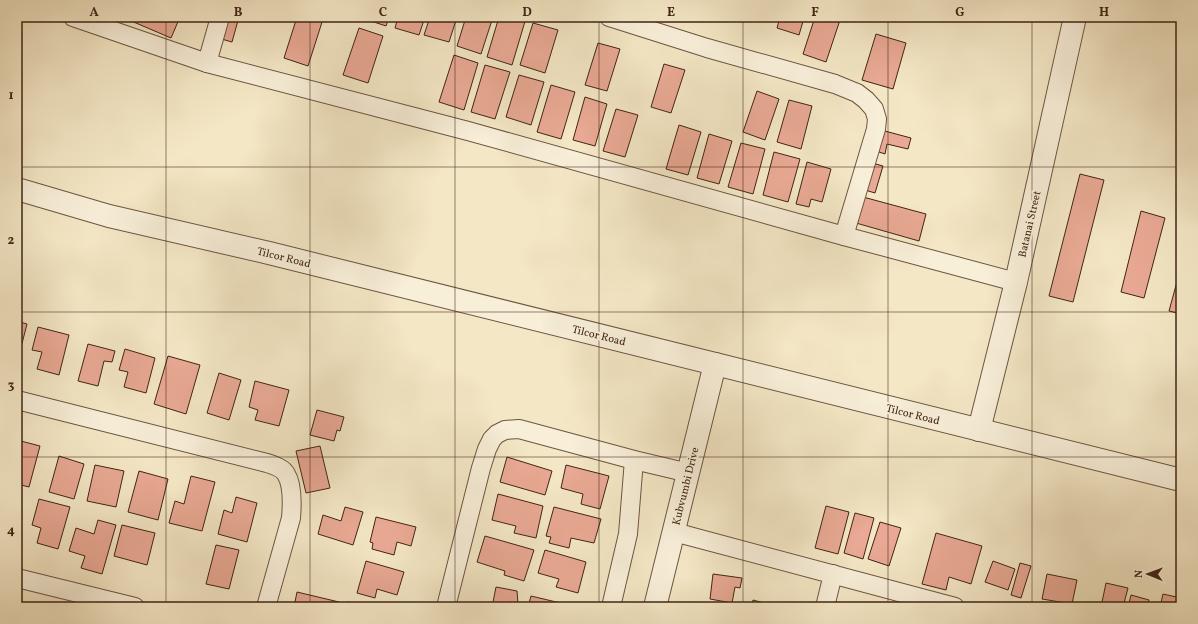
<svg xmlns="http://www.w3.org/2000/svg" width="1198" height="624" font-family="Vollkorn,serif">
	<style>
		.building { fill: #e9a994; stroke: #402415 }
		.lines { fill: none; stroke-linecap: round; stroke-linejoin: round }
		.minor-casing { stroke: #6d5541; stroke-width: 20 }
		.tertiary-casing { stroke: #6d5541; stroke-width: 24 }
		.minor { stroke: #f8efd9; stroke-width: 18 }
		.tertiary { stroke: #f8efd9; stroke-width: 22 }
		.grid { fill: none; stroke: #402415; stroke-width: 1; stroke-opacity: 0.55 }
		.labels { text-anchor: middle; stroke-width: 4; stroke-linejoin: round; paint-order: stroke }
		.street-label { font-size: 11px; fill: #402415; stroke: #f8efd9 }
		.neatline { fill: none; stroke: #402415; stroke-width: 1.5 }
		.grid-label { font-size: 13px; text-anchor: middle; font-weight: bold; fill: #402415 }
	</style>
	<rect width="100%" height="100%" fill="#f4e7c5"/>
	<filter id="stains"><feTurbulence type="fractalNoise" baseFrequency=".005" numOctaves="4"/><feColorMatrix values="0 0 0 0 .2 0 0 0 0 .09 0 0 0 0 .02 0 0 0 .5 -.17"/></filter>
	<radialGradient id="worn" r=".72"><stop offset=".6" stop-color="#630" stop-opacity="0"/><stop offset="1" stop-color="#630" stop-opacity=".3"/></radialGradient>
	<g class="building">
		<path d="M122,17H180L171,38Z"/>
		<path d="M224,17H239L232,42L218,38Z"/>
		<path d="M297,17H318L323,19L308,66L284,58Z"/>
		<path d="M362,17H389L386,26L362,18Z"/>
		<path d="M398,17H425L419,35L395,28Z"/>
		<path d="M430,17H457L449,42L424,35Z"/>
		<path d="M466,17H493L481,54L457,46Z"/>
		<path d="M499,17L526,18L512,65L487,57Z"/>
		<path d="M780,17H800L804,18L799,35L777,28Z"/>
		<path d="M815,17H841L826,62L803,54Z"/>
		<path d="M533,23L558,30L545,73L520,65Z"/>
		<path d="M359,28L383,36L368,83L343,75Z"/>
		<path d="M876,34L906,43L893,89L862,80Z"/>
		<path d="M598,43L620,49L607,91L585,85Z"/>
		<path d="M454,55L478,63L464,110L439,102Z"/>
		<path d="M664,64L685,70L671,113L651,107Z"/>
		<path d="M485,65L510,72L495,119L471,112Z"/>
		<path d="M519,75L544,82L531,125L506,117Z"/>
		<path d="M551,85L575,92L561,139L537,132Z"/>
		<path d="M757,91L779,99L765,140L743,132Z"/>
		<path d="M585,97L607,104L595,146L573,140Z"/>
		<path d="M789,100L812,106L801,149L777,142Z"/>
		<path d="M616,109L638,115L625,157L603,151Z"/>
		<path d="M679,125L701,132L688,175L666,169Z"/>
		<path d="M881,130L911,138L908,149L887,144L885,154L876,151Z"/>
		<path d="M709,134L732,141L719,184L697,178Z"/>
		<path d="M741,143L765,149L753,194L728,187Z"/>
		<path d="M774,152L800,159L788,202L763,195Z"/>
		<path d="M807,162L831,169L822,202L811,199L809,207L796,204Z"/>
		<path d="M872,163L883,166L875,193L865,190Z"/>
		<path d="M1080,174L1104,180L1073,302L1049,296Z"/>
		<path d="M863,197L926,214L919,241L856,223Z"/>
		<path d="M1141,211L1165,218L1144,298L1121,292Z"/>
		<path d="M1181,267V314L1169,311Z"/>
		<path d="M17,321L27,324L17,363Z"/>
		<path d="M38,327L69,335L59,375L37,369L42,352L32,350Z"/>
		<path d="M88,344L115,351L112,362L104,361L98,386L78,381Z"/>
		<path d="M125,349L155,358L146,393L124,387L128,372L119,370Z"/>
		<path d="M168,356L200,365L186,414L154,404Z"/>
		<path d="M219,373L241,380L229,420L207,413Z"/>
		<path d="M255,381L289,390L279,426L255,420L258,410L249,407Z"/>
		<path d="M317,410L344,417L340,431L337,430L334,441L310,435Z"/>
		<path d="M17,440L40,446L29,487L17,484Z"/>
		<path d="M320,446L330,488L306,493L296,451Z"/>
		<path d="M59,456L84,464L74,499L49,492Z"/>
		<path d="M507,457L552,471L545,495L500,482Z"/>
		<path d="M95,465L124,471L116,507L87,501Z"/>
		<path d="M566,465L609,476L600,509L581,504L583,494L561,488Z"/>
		<path d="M139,471L168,479L158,520L128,512Z"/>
		<path d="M191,476L215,482L202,531L169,523L175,501L184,504Z"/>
		<path d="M498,494L543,506L536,538L514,533L516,526L492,520Z"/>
		<path d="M236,497L257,503L247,542L218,534L224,510L232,513Z"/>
		<path d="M39,499L70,507L58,549L37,543L41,528L32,525Z"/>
		<path d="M826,506L849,512L838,554L815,548Z"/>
		<path d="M345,507L363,512L353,545L318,534L323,515L341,521Z"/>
		<path d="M554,507L601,519L594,543L571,538L569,548L549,543L551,537L546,536Z"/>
		<path d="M855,513L874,518L863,559L844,553Z"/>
		<path d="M376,517L416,527L411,546L397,542L394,555L372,549L373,543L370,542Z"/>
		<path d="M98,520L116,525L102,574L81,568L85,556L69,551L76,528L94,534Z"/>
		<path d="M880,522L901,528L889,566L868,559Z"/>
		<path d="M122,525L155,533L147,565L114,556Z"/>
		<path d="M936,533L982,546L971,584L949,577L946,590L922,584Z"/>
		<path d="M485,536L534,550L524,581L504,575L505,571L477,562Z"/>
		<path d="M216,545L239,550L229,589L206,584Z"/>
		<path d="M545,550L586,562L578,593L556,587L559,579L538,573Z"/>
		<path d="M366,561L404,572L397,595L377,589L375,598L357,593Z"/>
		<path d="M993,561L1015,569L1008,590L985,582Z"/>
		<path d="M1020,563L1031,566L1021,598L1011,595Z"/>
		<path d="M713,574L742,578L740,588L735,587L732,603L710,599Z"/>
		<path d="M1047,574L1077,580L1072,604L1042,599Z"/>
		<path d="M1106,583L1128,588L1123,607H1101Z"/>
		<path d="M496,587L517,591L518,604L510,602L509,607H492Z"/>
		<path d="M297,592L339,602L338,607H294Z"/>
		<path d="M1163,594L1181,598V607H1160Z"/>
		<path d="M1131,595L1149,600L1148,607H1128Z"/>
		<path d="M531,596L573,606V607H528Z"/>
		<path d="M753,600L779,607H751Z"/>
		<path d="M348,602L370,607H347Z"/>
	</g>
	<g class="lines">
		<defs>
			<g id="minor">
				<path d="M73,17L207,63L468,131L844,236L1016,282"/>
				<path d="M609,17L707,48L835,84L857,93L866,100L874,109L877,119L876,129L844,236"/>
				<path d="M207,63L220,17"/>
				<path d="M17,400L267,463C273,465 283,468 286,474C293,485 292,506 291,518L266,607"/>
				<path d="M674,532L955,607"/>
				<path d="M17,578L135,607"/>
				<path d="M446,607L481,468L487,449L492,439L497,434L505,430L519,429L634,460L689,473"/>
				<path d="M611,607L628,534L634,460"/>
				<path d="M825,607L833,574"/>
			</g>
			<g id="tertiary">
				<path d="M17,189L109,216L269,253L1181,480"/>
				<path d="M979,430L1016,282L1075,17"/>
				<path d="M655,607L715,364"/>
			</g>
		</defs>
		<use href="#minor" class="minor-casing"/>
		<use href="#tertiary" class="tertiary-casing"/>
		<use href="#minor" class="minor"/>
		<use href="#tertiary" class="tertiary"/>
	</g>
	<path class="grid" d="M166,17V607M310,17V607M455,17V607M599,17V607M743,17V607M888,17V607M1032,17V607M17,167H1181M17,312H1181M17,457H1181"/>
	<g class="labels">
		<g class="street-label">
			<text transform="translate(1029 224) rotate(-77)" y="4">Batanai Street</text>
			<text transform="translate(284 257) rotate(14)" y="4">Tilcor Road</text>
			<text transform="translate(599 335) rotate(14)" y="4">Tilcor Road</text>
			<text transform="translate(913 414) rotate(14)" y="4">Tilcor Road</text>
			<text transform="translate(685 486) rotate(-76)" y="4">Kubvumbi Drive</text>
		</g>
	</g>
	<rect width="1198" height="624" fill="none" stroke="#f4e7c5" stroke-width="44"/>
	<g transform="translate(1148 574) rotate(271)" stroke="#f8efd9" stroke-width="3" paint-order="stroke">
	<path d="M0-3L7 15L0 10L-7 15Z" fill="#402415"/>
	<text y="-6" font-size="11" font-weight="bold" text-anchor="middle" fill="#402415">N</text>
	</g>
	<rect x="22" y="22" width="1154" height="580" class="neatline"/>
	<g class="grid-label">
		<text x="94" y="16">A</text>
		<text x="238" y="16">B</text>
		<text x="383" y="16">C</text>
		<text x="527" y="16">D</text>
		<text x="671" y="16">E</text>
		<text x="815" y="16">F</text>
		<text x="960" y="16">G</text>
		<text x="1104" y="16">H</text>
		<text x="11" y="99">1</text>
		<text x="11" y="244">2</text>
		<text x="11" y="389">3</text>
		<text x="11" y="534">4</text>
	</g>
	<rect width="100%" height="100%" filter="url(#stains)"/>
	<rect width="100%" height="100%" fill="url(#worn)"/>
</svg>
